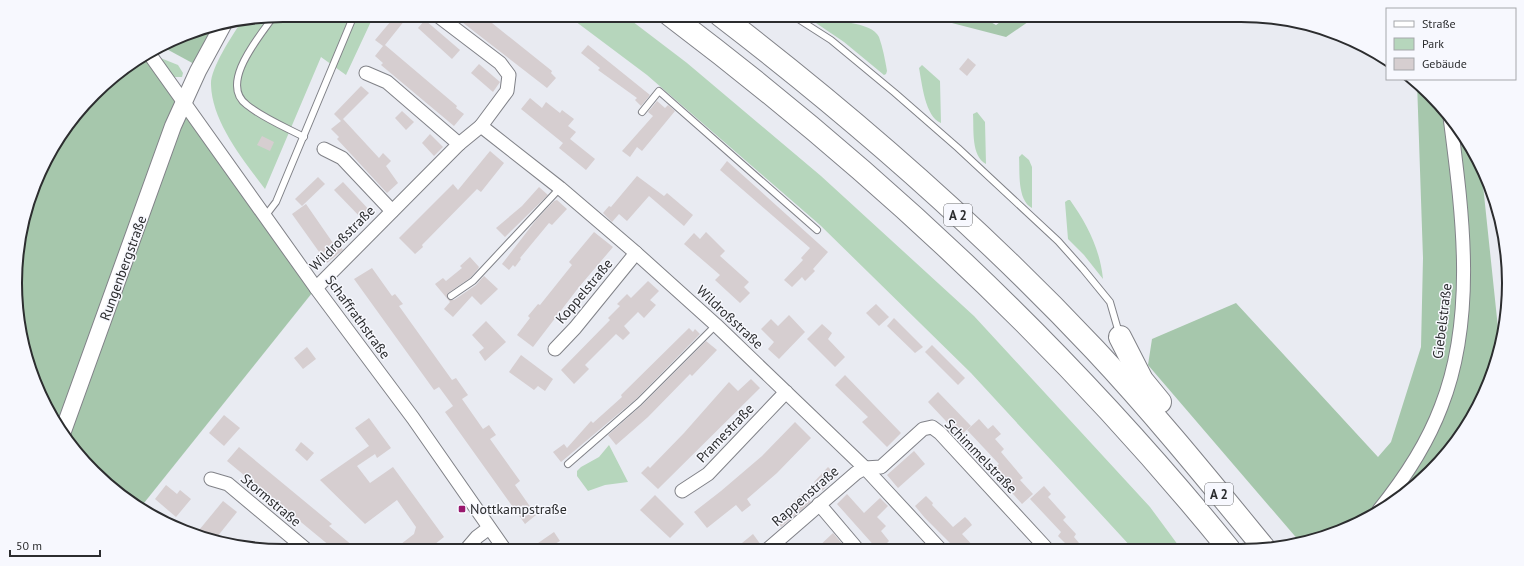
<svg xmlns="http://www.w3.org/2000/svg" width="1524" height="566" font-family="'PT Sans',sans-serif">
	<style>
		.green { fill: #b6d6bc }
		.forest { fill: #a6c7ac }
		.building { fill: #d6ced0 }
		.lines { fill: none; stroke-linecap: round; stroke-linejoin: round }
		.service-casing { stroke: #818288; stroke-width: 8 }
		.minor-casing { stroke: #818288; stroke-width: 15 }
		.tertiary-casing { stroke: #818288; stroke-width: 18 }
		.motorway-casing { stroke: #818288; stroke-width: 24 }
		.service { stroke: #fff; stroke-width: 6 }
		.minor { stroke: #fff; stroke-width: 13 }
		.tertiary { stroke: #fff; stroke-width: 16 }
		.motorway { stroke: #fff; stroke-width: 22 }
		.poi-dot { fill: #99176d; stroke: #f7f8fe; stroke-width: 1.5 }
		.labels { text-anchor: middle; stroke-width: 3; stroke-linejoin: round; paint-order: stroke }
		.shield { fill: #f7f8fe; stroke: #696a6d; stroke-width: 1 }
		.shield-label { font-size: 13px; font-weight: bold; fill: #2c2d2f }
		.street-label { font-size: 14px; fill: #2c2d2f; stroke: #f7f8fe }
		.poi-label { font-size: 14px; fill: #2c2d2f; stroke: #f7f8fe; text-anchor: start }
		.rim { fill: none; stroke: #2c2d2f; stroke-width: 2 }
	</style>
	<rect width="100%" height="100%" fill="#e9ebf2"/>
	<g class="green">
		<path d="M283,15H374L346,75L321,57L265,189C244,161 212,122 211,85C210,69 232,36 241,22Z"/>
		<path d="M567,15H624L687,63L821,176L974,316L1150,507L1181,549H1133L971,373L820,225L647,75Z"/>
		<path d="M815,19C830,21 872,21 879,37C883,48 885,60 887,71L886,74L884,75L844,42L813,21Z"/>
		<path d="M158,57L178,65L183,73L182,77H172Z"/>
		<path d="M922,65L940,81L941,123C925,117 922,83 919,68Z"/>
		<path d="M977,112L985,122L986,164C971,156 974,130 973,114Z"/>
		<path d="M1022,154L1029,160L1032,167V208C1017,200 1020,172 1019,157Z"/>
		<path d="M1068,200H1070C1087,224 1100,249 1103,279L1084,255L1068,239L1065,202Z"/>
		<path d="M609,445L628,482L605,485L588,491L577,476V471L581,467L599,457Z"/>
	</g>
	<g class="forest">
		<path d="M921,15H978L996,25L1010,15H1038L1006,37Z"/>
		<path d="M215,26L196,65L161,46L197,29Z"/>
		<path d="M147,52L316,288L140,508L120,496L60,432L35,385L20,336L17,248L29,197L51,149L106,81Z"/>
		<path d="M1417,82C1443,106 1466,133 1481,166L1498,328L1483,393L1473,417L1418,484L1359,523L1300,542L1148,365L1152,339L1236,303L1378,457L1391,442L1421,347L1423,258Z"/>
	</g>
	<g class="building">
		<path d="M396,15H409L385,45L457,106L456,108L464,114L454,126L381,65L383,63L375,56L383,46L375,40Z"/>
		<path d="M453,15H490L487,19L552,71L551,73L556,78L547,88Z"/>
		<path d="M425,20L460,50L452,59L418,28Z"/>
		<path d="M588,45L650,95L641,106L635,100L637,98L598,70L600,68L581,53Z"/>
		<path d="M968,58L976,65L967,76L959,69Z"/>
		<path d="M479,64L500,82L493,92L471,73Z"/>
		<path d="M361,86L369,93L343,119L379,158L383,153L391,161L386,166L398,183L387,193L337,139L339,137L331,129L341,121L334,114Z"/>
		<path d="M530,98L542,108L546,102L560,113L562,110L574,119L568,126L576,132L570,139L595,159L586,170L559,148L563,143L521,109Z"/>
		<path d="M657,101L665,108L668,105L675,111L642,151L637,147L630,157L622,151L653,116L648,112Z"/>
		<path d="M402,111L414,122L406,130L395,118Z"/>
		<path d="M430,134L443,147L434,156L422,143Z"/>
		<path d="M262,136L274,142L270,151L257,145Z"/>
		<path d="M490,151L504,163L481,192L477,189L422,245L423,247L415,254L399,238L453,184L458,190Z"/>
		<path d="M727,161L828,252L813,269L815,271L805,281L802,277L792,287L784,280L803,260L801,258L810,248L720,170Z"/>
		<path d="M637,176L664,196L667,193L693,215L684,226L649,196L627,221L619,214L612,222L603,213L609,206L611,207Z"/>
		<path d="M318,177L325,184L302,206L295,199Z"/>
		<path d="M343,182L372,213L364,221L334,190Z"/>
		<path d="M539,187L548,195L505,237L496,228L522,206Z"/>
		<path d="M557,200L567,209L552,225L549,223L520,258L521,259L515,267L513,265L509,270L502,264L536,220L554,201Z"/>
		<path d="M306,204L333,243L336,241L343,250L327,263L292,214Z"/>
		<path d="M594,232L613,247L579,287L533,347L517,335L530,318L528,316L538,304L540,305L572,265L569,262Z"/>
		<path d="M706,232L725,251L720,256L749,282L744,287L750,293L740,303L715,280L720,275L684,244L694,233L700,239Z"/>
		<path d="M470,257L479,267L478,269L470,278L448,293V299L454,300L476,285L484,276L498,289L481,305L472,296L453,317L444,309L450,302L435,284L443,278L446,281L462,268L460,266Z"/>
		<path d="M372,268L392,296L395,294L403,304L399,306L452,380L456,378L468,395L462,399L483,429L489,425L496,435L490,439L520,481L515,485L536,515L525,524L445,412L453,406L439,387L434,390L354,279Z"/>
		<path d="M648,281L659,291L650,300L656,305L644,318L638,312L624,326L630,333L623,340L616,334L585,365L589,369L574,384L561,370L610,320L608,318L620,306L617,304L627,294L631,298Z"/>
		<path d="M876,304L889,317L879,326L866,313Z"/>
		<path d="M789,315L805,332L779,359L768,349L774,342L761,329L771,319L778,326Z"/>
		<path d="M894,318L923,347L915,353L887,326Z"/>
		<path d="M486,321L506,342L485,361L479,352L484,348L472,335Z"/>
		<path d="M822,324L832,333L828,339L845,357L835,367L807,339Z"/>
		<path d="M689,328L693,332L695,329L700,334L636,399L561,462L553,452L564,444L567,448L591,421L593,423L622,397L621,395Z"/>
		<path d="M706,341L717,350L692,376L690,374L648,417L616,445L608,435L642,405Z"/>
		<path d="M932,345L965,378L958,385L925,352Z"/>
		<path d="M307,347L316,359L303,369L294,358Z"/>
		<path d="M521,355L553,379L545,391L538,386L534,390L509,372Z"/>
		<path d="M845,375L901,433L887,447L862,422L868,417L835,385Z"/>
		<path d="M751,379L760,388L658,489L641,473L648,466L650,468L684,433L729,382L738,391Z"/>
		<path d="M938,392L971,426L960,436L928,402Z"/>
		<path d="M224,415L240,428L224,446L209,433Z"/>
		<path d="M369,418L391,448L377,458L375,454L357,466L370,483L393,467L444,537L426,551H392L414,534L416,527L397,500L365,524L320,480L369,446L355,428Z"/>
		<path d="M979,419L988,429L993,425L1001,434L995,439L1004,449L1001,452L1023,478L1020,480L1033,494L1022,504L1005,485L1009,482L995,467L999,464L967,430Z"/>
		<path d="M795,422L811,438L777,473L747,499L751,505L742,512L736,505L707,528L694,512L721,491L762,456Z"/>
		<path d="M301,442L314,453L307,461L295,450Z"/>
		<path d="M239,447L332,524L329,526L359,551H336L227,461Z"/>
		<path d="M914,451L925,464L898,488L887,475Z"/>
		<path d="M828,467L837,476L822,491L814,482Z"/>
		<path d="M166,485L177,494L180,490L191,499L176,517L155,499Z"/>
		<path d="M1044,486L1051,494L1048,497L1066,517L1063,520L1076,534L1074,537L1084,549H1071L1058,536L1061,532L1030,499Z"/>
		<path d="M803,493L811,502L781,527L776,521L785,513L783,511Z"/>
		<path d="M847,494L864,513L880,498L888,506L877,517L886,526L881,531L889,541L880,550H878L837,504Z"/>
		<path d="M655,495L684,524L670,538L640,510Z"/>
		<path d="M926,496L933,503L932,505L953,527L965,517L969,521L972,525L962,534L976,549H956L925,518L915,506Z"/>
		<path d="M223,501L237,512L213,542L195,535Z"/>
		<path d="M554,532L560,541L553,545L557,550H528Z"/>
		<path d="M833,533L844,546L840,550H815Z"/>
		<path d="M753,534L761,545L759,550H748L742,543Z"/>
	</g>
	<g class="lines">
		<defs>
			<g id="service">
				<path d="M792,15L831,40L895,93L958,148L1058,241L1083,269L1110,302L1119,333"/>
				<path d="M273,17C260,36 218,84 247,105C263,118 285,127 304,137"/>
				<path d="M642,112L659,91L817,230"/>
				<path d="M266,215L276,202L354,15"/>
				<path d="M451,296L473,281L560,188"/>
				<path d="M568,464L639,402L716,325"/>
			</g>
			<g id="minor">
				<path d="M437,15L500,63L509,75L507,91L481,126"/>
				<path d="M148,52L316,288L413,418L505,550"/>
				<path d="M366,73L387,82L459,144"/>
				<path d="M324,149L342,158L392,211"/>
				<path d="M316,288L459,144L481,126L560,188L636,253L716,325L865,468L940,549"/>
				<path d="M555,349L575,328L636,253"/>
				<path d="M211,479L228,484L308,551"/>
				<path d="M682,491L708,474L786,392"/>
				<path d="M819,504L858,550"/>
				<path d="M1379,510C1404,479 1427,444 1441,407C1477,316 1462,210 1450,117"/>
				<path d="M767,550L856,473L865,468L881,467L923,429L932,427L940,433L1047,549"/>
				<path d="M465,551L477,537L489,528"/>
			</g>
			<path id="tertiary" d="M62,434L173,126L198,71L223,25"/>
			<g id="motorway">
				<path d="M670,15C875,170 1066,348 1229,549"/>
				<path d="M720,15C853,117 980,228 1095,350C1155,414 1210,482 1265,549"/>
				<path d="M1120,337L1142,380L1160,402"/>
			</g>
		</defs>
		<use href="#service" class="service-casing"/>
		<use href="#minor" class="minor-casing"/>
		<use href="#tertiary" class="tertiary-casing"/>
		<use href="#motorway" class="motorway-casing"/>
		<use href="#service" class="service"/>
		<use href="#minor" class="minor"/>
		<use href="#tertiary" class="tertiary"/>
		<use href="#motorway" class="motorway"/>
	</g>
	<rect class="poi-dot" x="458" y="505" width="8" height="8" rx="2"/>
	<g class="labels">
		<g class="shield">
			<rect x="944" y="204" width="28" height="22" rx="3"/>
			<rect x="1205" y="483" width="28" height="22" rx="3"/>
		</g>
		<g class="shield-label">
			<text x="958" y="220">A 2</text>
			<text x="1219" y="499">A 2</text>
		</g>
		<g class="street-label">
			<text transform="translate(342 238) rotate(-45)" y="5">Wildroßstraße</text>
			<text transform="translate(123 268) rotate(-70)" y="5">Rungenbergstraße</text>
			<text transform="translate(584 291) rotate(-50)" y="5">Koppelstraße</text>
			<text transform="translate(358 317) rotate(54)" y="5">Schaffrathstraße</text>
			<text transform="translate(730 317) rotate(43)" y="5">Wildroßstraße</text>
			<text transform="translate(1442 321) rotate(-83)" y="5">Giebelstraße</text>
			<text transform="translate(725 433) rotate(-46)" y="5">Pramestraße</text>
			<text transform="translate(981 456) rotate(46)" y="5">Schimmelstraße</text>
			<text transform="translate(805 496) rotate(-41)" y="5">Rappenstraße</text>
			<text transform="translate(271 500) rotate(40)" y="5">Stormstraße</text>
		</g>
		<g class="poi-label">
			<text x="470" y="514">Nottkampstraße</text>
		</g>
	</g>
	<path d="M0 0H1524V566H0ZM283 22H1241A261 261 0 0 1 1502 283V283A261 261 0 0 1 1241 544H283A261 261 0 0 1 22 283V283A261 261 0 0 1 283 22Z" fill="#f7f8fe" fill-rule="evenodd"/>
	<path class="rim" d="M283 22H1241A261 261 0 0 1 1502 283V283A261 261 0 0 1 1241 544H283A261 261 0 0 1 22 283V283A261 261 0 0 1 283 22Z"/>
	<rect x="1386" y="8" width="130" height="72" fill="#f7f8fe" stroke="#a6a7ab"/>
	<rect x="1394" y="21" width="20" height="6" fill="#ffffff" stroke="#a6a7ab"/>
	<text x="1422" y="28" font-size="12" fill="#2c2d2f">Straße</text>
	<rect x="1394" y="38" width="20" height="12" fill="#b6d6bc" stroke="#a6a7ab"/>
	<text x="1422" y="48" font-size="12" fill="#2c2d2f">Park</text>
	<rect x="1394" y="58" width="20" height="12" fill="#d6ced0" stroke="#a6a7ab"/>
	<text x="1422" y="68" font-size="12" fill="#2c2d2f">Gebäude</text>
	<path d="M10 550v6h90v-6" fill="none" stroke="#2c2d2f" stroke-width="2"/>
	<text x="16" y="550" font-size="12" fill="#2c2d2f" stroke="#f7f8fe" stroke-width="3" paint-order="stroke">50 m</text>
</svg>
